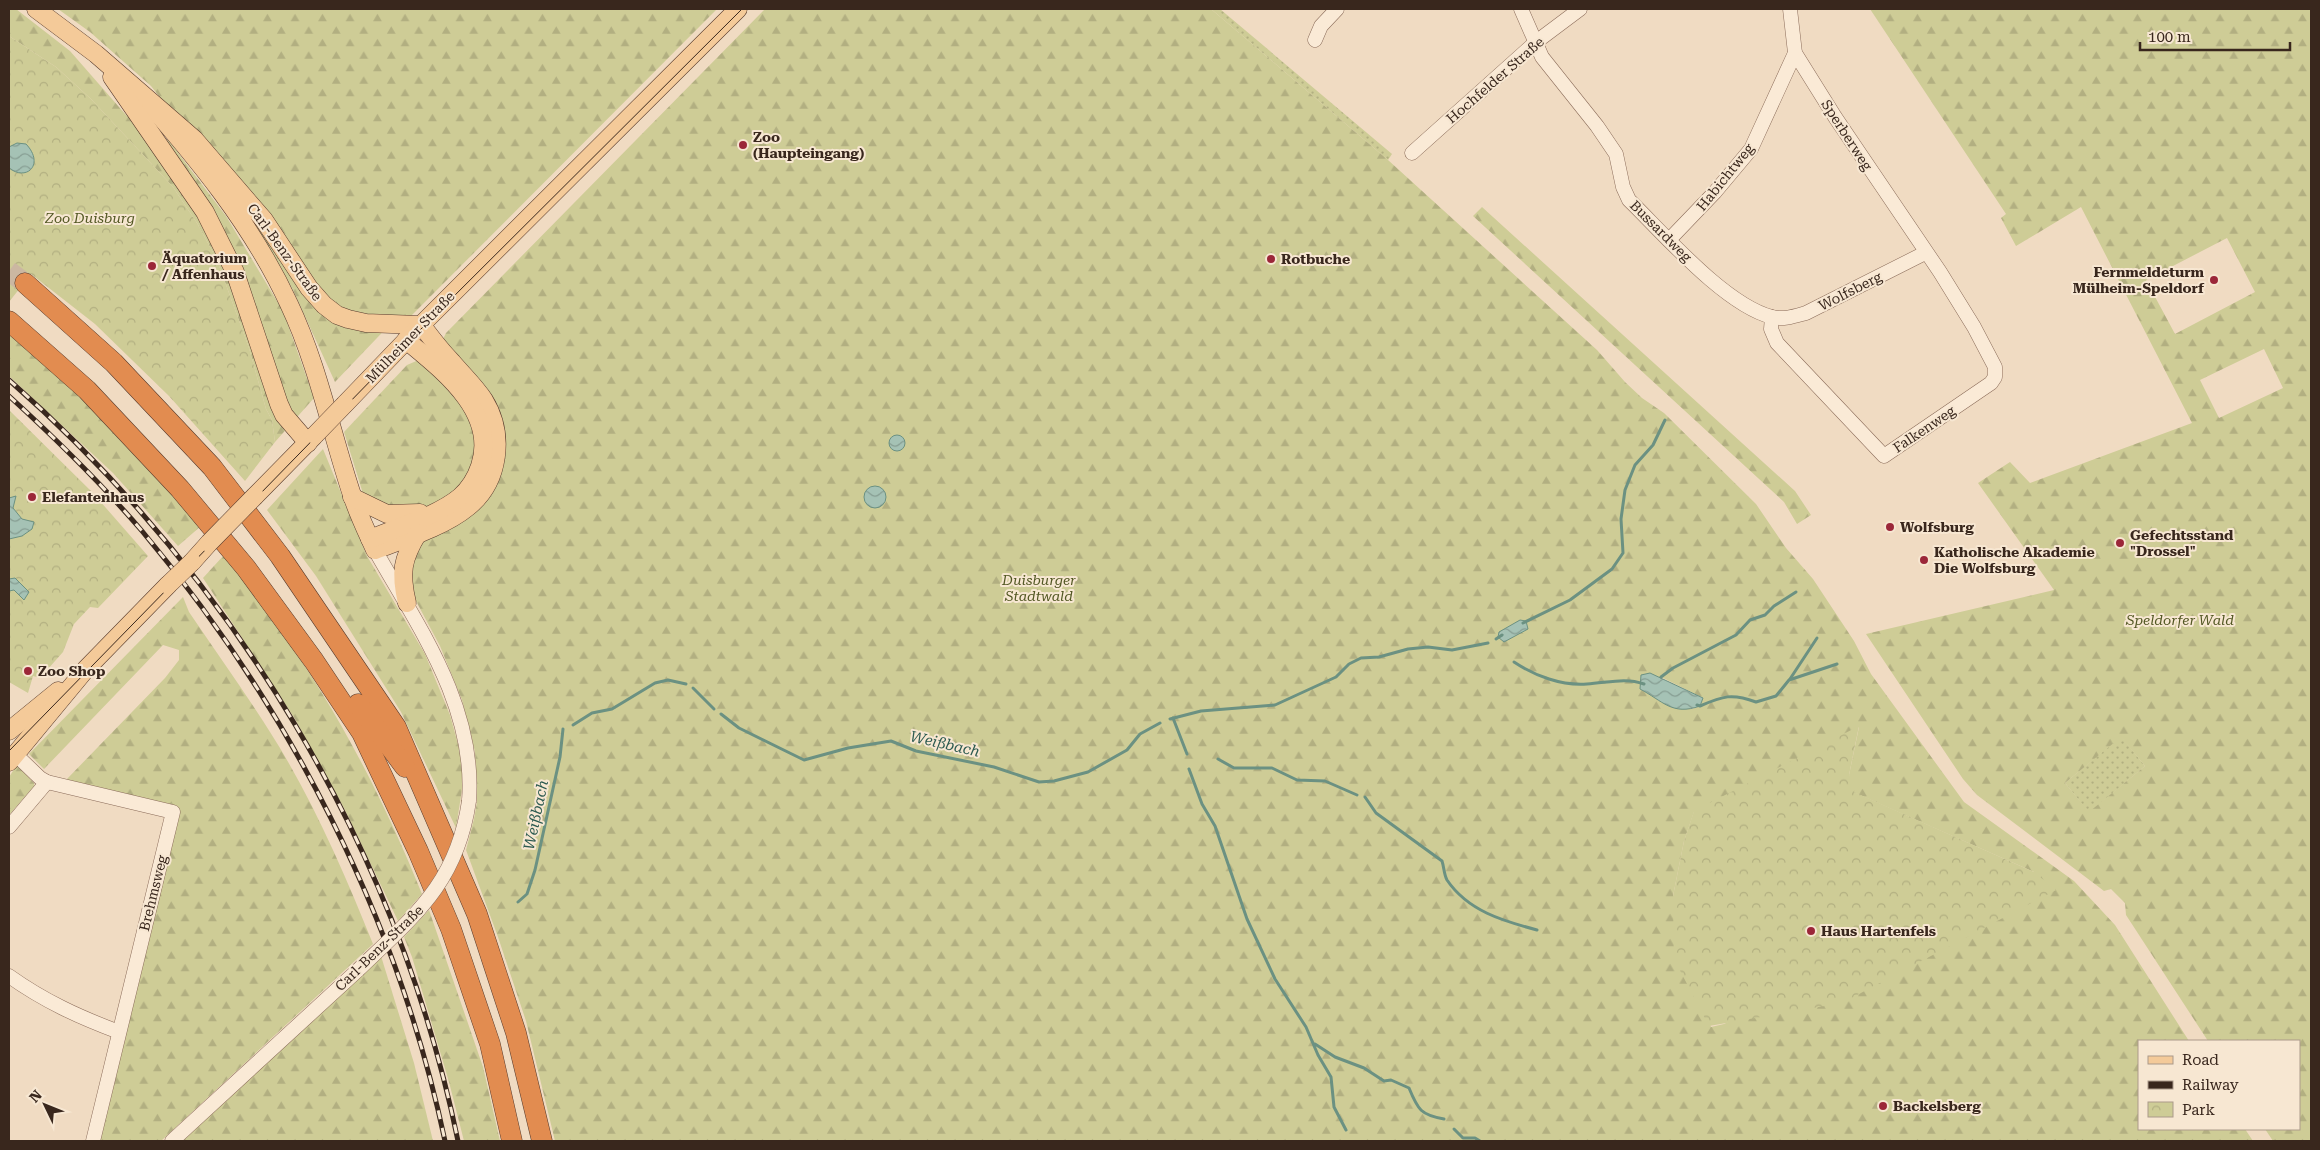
<svg xmlns="http://www.w3.org/2000/svg" width="2320" height="1150" font-family="'Roboto Serif',serif">
	<style>
		.grass { fill: url(#grass-dots) }
		.forest { fill: url(#forest-firs); fill-rule: evenodd }
		.park { fill: url(#park-crowns) }
		.water { fill: url(#water-waves); stroke: #6b9182 }
		.lines { fill: none; stroke-linecap: round; stroke-linejoin: round }
		.stream { stroke: #6b9182; stroke-width: 3 }
		.highway-tunnel { stroke: #cbb7a1; stroke-width: 20; stroke-dasharray: 20 10; stroke-linecap: butt }
		.minor-casing { stroke: #8a6b59; stroke-width: 15 }
		.major-casing { stroke: #583b2d; stroke-width: 19 }
		.highway-casing { stroke: #583b2d; stroke-width: 21 }
		.minor { stroke: #faead6; stroke-width: 14 }
		.major { stroke: #f4ca99; stroke-width: 18 }
		.highway { stroke: #e28c50; stroke-width: 20 }
		.tram { stroke: #39271d; stroke-width: 1 }
		.rail-casing { stroke: #39271d; stroke-width: 5 }
		.rail { stroke: #f7e7d2; stroke-width: 3; stroke-dasharray: 9; stroke-linecap: butt }
		.minor-bridge-casing { stroke: #8a6b59; stroke-width: 15; stroke-linecap: butt }
		.major-bridge-casing { stroke: #583b2d; stroke-width: 19; stroke-linecap: butt }
		.minor-bridge { stroke: #faead6; stroke-width: 14 }
		.major-bridge { stroke: #f4ca99; stroke-width: 18 }
		.poi-dot { fill: #9b2739; stroke: #f7e7d2; stroke-width: 2 }
		.labels { text-anchor: middle; stroke-width: 4; stroke-linejoin: round; paint-order: stroke }
		.street-label { font-size: 14px; fill: #39271d; stroke: #f7e7d2 }
		.poi-label { font-size: 14px; font-weight: bold; fill: #39271d; stroke: #f7e7d2; text-anchor: start }
		.park-label { font-size: 14px; font-style: italic; fill: #525723; stroke: #f7e7d2 }
		.water-label { font-size: 15px; font-style: italic; fill: #2c5a50; stroke: #f7e7d2 }
	</style>
	<defs>
		<pattern id="grass-dots" width="8" height="8" patternUnits="userSpaceOnUse" patternTransform="scale(1.25)"><rect width="8" height="8" fill="#cecc96"/><path d="M2 2h.1M6 6h.1" fill="none" stroke="#b2af81" stroke-width="1.8" stroke-linecap="round"/></pattern>
		<pattern id="forest-firs" width="22" height="20" patternUnits="userSpaceOnUse" patternTransform="scale(1.25)"><rect width="22" height="20" fill="#cecc96"/><path d="M5 1l3.5 6h-7zM16 11l3.5 6h-7z" fill="#b2af81"/></pattern>
		<pattern id="park-crowns" width="20" height="18" patternUnits="userSpaceOnUse" patternTransform="scale(1.25)"><rect width="20" height="18" fill="#cecc96"/><path d="M2 6a3 3 0 1 1 6 0M12 15a3 3 0 1 1 6 0" fill="none" stroke="#b2af81"/></pattern>
		<pattern id="water-waves" width="16" height="10" patternUnits="userSpaceOnUse" patternTransform="scale(1.25)"><rect width="16" height="10" fill="#a5c2b5"/><path d="M0 5q4-4 8 0t8 0" fill="none" stroke="#879e93"/></pattern>
	</defs>
	<rect width="100%" height="100%" fill="#f0dbc2"/>
	<g class="grass">
		<path d="M1211,9H1220L1392,154L1388,160Z"/>
		<path d="M2121,736L2145,766L2089,813L2065,783Z"/>
	</g>
	<g class="forest">
		<path d="M9,9H16L70,51L126,115L169,141L226,216L283,311L314,398L275,442L272,420L266,409L249,348L217,260L197,223L173,187L91,99L56,67L9,36Z"/>
		<path d="M58,9H717L411,316L397,317L335,382L292,288L228,184L151,86L90,32Z"/>
		<path d="M765,9H1211L1388,160L1597,350L1625,382L1642,398L1664,413L1756,504L1786,548L1813,579L1854,641L1871,674L1964,802L2074,881L2115,925L2189,1041H2139V1129H2245L2253,1141H555L526,1021L498,937L466,850L474,819L477,802L475,752L462,700L440,646L409,588L412,554L417,545L495,476L443,339L446,333ZM1661,677L1703,698L1700,706L1692,709L1640,689ZM1859,727L1849,775L1853,792L2034,872L1724,1024L1711,1027L1673,896L1684,841L1694,812Z"/>
		<path d="M1870,9H2311V1141H2273L2265,1129H2299V1041H2208L2126,915L2125,903L2111,889L2104,891L1977,795L1963,779L1866,634L2054,590L1978,483L2010,462L2030,483L2192,423L2081,207L2016,246L2001,218L2006,214ZM2227,238L2255,292L2175,334L2146,280ZM2264,349L2283,388L2219,418L2200,380ZM2121,737L2145,766L2089,812L2065,783Z"/>
		<path d="M1482,207L1795,491L1811,515L1797,524L1784,502L1473,216Z"/>
		<path d="M9,331L58,373L201,526L178,546L113,473L9,376Z"/>
		<path d="M421,359L467,407L478,449L464,485L434,506L422,508L401,510L364,497L344,432L407,365Z"/>
		<path d="M323,449L367,556L425,654L450,715L461,755L463,783L456,828L401,712L316,576L267,510Z"/>
		<path d="M224,555C241,577 258,599 274,622C335,704 384,800 422,894L398,921L345,810L295,719L203,578Z"/>
		<path d="M183,597L189,612C216,652 244,691 270,732C312,798 344,872 373,944L161,1141H99L180,809L66,780L165,678L179,660V650L163,645L44,769L29,754Z"/>
		<path d="M17,765L34,783L35,790L33,793L30,791L9,815V777Z"/>
		<path d="M429,910L483,1067L500,1141H464L449,1082L412,957L404,937Z"/>
		<path d="M381,956L414,1063L433,1141H182Z"/>
	</g>
	<g class="park">
		<path d="M9,36L56,67L91,99L173,187L197,223L217,260L249,348L266,409L272,420L275,442L245,481L169,396L95,324L31,274L9,302Z"/>
		<path d="M9,410L92,492L148,556L98,608L90,607L74,624L63,652L40,678L33,676L28,693L9,682Z"/>
		<path d="M1859,726L1849,775L1856,786L1854,792L2034,872L2056,890L1842,1003L1709,1026L1674,959L1673,896L1684,841L1694,811Z"/>
	</g>
	<g class="water">
		<path d="M17,143L26,144C45,164 27,182 9,168V147Z"/>
		<circle cx="897" cy="443" r="8"/>
		<circle cx="875" cy="497" r="11"/>
		<path d="M16,496L13,508L22,519L34,522L32,529L22,536L9,539V498Z"/>
		<path d="M15,578L29,592L24,600L14,590L9,591V579Z"/>
		<path d="M1520,620L1526,621L1528,629L1504,642L1498,637L1499,632Z"/>
		<path d="M1650,673L1703,698L1700,706C1672,716 1663,701 1640,689L1641,675Z"/>
	</g>
	<g class="lines">
		<g class="stream">
			<path d="M1523,623L1570,600L1612,569L1623,553L1621,519L1625,490L1635,465L1653,445L1665,420"/>
			<path d="M1496,639L1502,635"/>
			<path d="M1514,662C1535,676 1562,686 1587,684C1607,683 1625,677 1644,684"/>
			<path d="M1661,677L1673,668L1736,635L1750,620L1765,615L1774,606L1796,592"/>
			<path d="M1790,679L1817,638"/>
			<path d="M693,688L714,709"/>
			<path d="M1697,705L1700,706C1723,696 1732,693 1756,702L1776,696L1789,680L1837,664"/>
			<path d="M721,714L739,728L804,760L848,748L891,741L916,751L994,767L1039,782L1054,781L1088,772L1127,750L1140,734L1160,723"/>
			<path d="M1173,718L1187,754"/>
			<path d="M1170,719L1201,711L1275,705L1336,677L1349,664L1361,658L1379,657L1408,649L1428,647L1452,650L1488,643"/>
			<path d="M573,725L592,713L612,709L655,683L668,680L686,684"/>
			<path d="M1218,759L1234,768H1272L1297,780L1325,781L1357,795"/>
			<path d="M1189,769L1202,804L1215,826L1247,919L1275,979L1306,1027L1318,1055L1331,1077L1334,1107L1346,1130"/>
			<path d="M1365,797L1376,813L1442,861C1444,867 1444,875 1447,880C1468,911 1503,921 1537,930"/>
			<path d="M518,902L527,894L535,870L560,757L563,729"/>
			<path d="M1315,1044L1335,1057L1364,1068L1384,1081L1391,1080L1409,1088C1418,1110 1421,1115 1444,1119"/>
			<path d="M1454,1129L1463,1138H1475L1480,1141"/>
		</g>
		<path class="highway-tunnel" d="M9,271L25,283"/>
		<defs>
			<g id="minor">
				<path d="M1521,9L1542,57L1597,126L1616,154L1623,187L1629,200C1664,234 1725,305 1772,317C1784,320 1795,316 1806,313L1925,253"/>
				<path d="M1315,40L1321,26L1337,9"/>
				<path d="M1412,153L1536,42L1580,9"/>
				<path d="M1669,240L1715,192L1751,149L1795,53"/>
				<path d="M1772,317L1771,329L1777,343L1884,456L1991,383L1995,377V367L1974,327L1940,272L1835,117L1795,53L1790,9"/>
				<path d="M375,550C419,628 476,707 469,801"/>
				<path d="M15,754L40,778L47,782L173,812L93,1141"/>
				<path d="M9,827L47,782"/>
				<path d="M9,976C44,1001 79,1017 119,1032"/>
				<path d="M172,1141L358,970"/>
			</g>
			<g id="major">
				<path d="M36,9L96,54L194,139L264,220L309,288L324,305L337,315L348,319L366,323L418,325L423,327C432,339 441,351 452,362C462,374 475,386 484,400C505,434 500,481 468,507C444,527 404,539 375,550C367,532 358,514 352,495C331,432 318,365 289,304C252,224 197,158 139,92"/>
				<path d="M112,77L205,212L235,272L279,404L284,415L308,443"/>
				<path d="M345,404L421,325L738,9"/>
				<path d="M255,496L314,436"/>
				<path d="M352,497L387,514L420,513"/>
				<path d="M370,539C398,527 437,516 460,497C469,489 476,478 480,466C498,412 442,370 406,340"/>
				<path d="M192,562L209,543"/>
				<path d="M407,603C400,573 402,559 418,533"/>
				<path d="M9,731L58,691"/>
				<path d="M9,762L86,669L168,585"/>
			</g>
			<g id="highway">
				<path d="M25,283L114,363L212,467L280,556L396,727L477,914L516,1033L542,1141"/>
				<path d="M9,321L87,390L180,489L246,568L314,661L362,733L418,851L451,929L490,1044L512,1141"/>
				<path d="M358,704L405,767"/>
			</g>
		</defs>
		<use href="#minor" class="minor-casing"/>
		<use href="#major" class="major-casing"/>
		<use href="#highway" class="highway-casing"/>
		<use href="#minor" class="minor"/>
		<use href="#major" class="major"/>
		<use href="#highway" class="highway"/>
		<path class="tram" d="M9,751L423,327L742,9"/>
		<defs>
			<g id="rail">
				<path d="M9,380C233,577 398,848 458,1141"/>
				<path d="M9,396C55,438 101,483 142,531C288,705 398,918 445,1141"/>
			</g>
		</defs>
		<use href="#rail" class="rail-casing"/>
		<use href="#rail" class="rail"/>
		<defs>
			<path id="minor-bridge" d="M358,970C415,915 457,883 469,801"/>
			<g id="major-bridge">
				<path d="M315,435L345,404"/>
				<path d="M209,543L255,496"/>
				<path d="M168,585L192,562"/>
			</g>
		</defs>
		<use href="#minor-bridge" class="minor-bridge-casing"/>
		<use href="#major-bridge" class="major-bridge-casing"/>
		<use href="#minor-bridge" class="minor-bridge"/>
		<use href="#major-bridge" class="major-bridge"/>
	</g>
	<g class="poi-dot">
		<circle cx="743" cy="145" r="5"/>
		<circle cx="1271" cy="259" r="5"/>
		<circle cx="152" cy="266" r="5"/>
		<circle cx="2214" cy="280" r="5"/>
		<circle cx="32" cy="497" r="5"/>
		<circle cx="1890" cy="527" r="5"/>
		<circle cx="2120" cy="543" r="5"/>
		<circle cx="1924" cy="560" r="5"/>
		<circle cx="28" cy="671" r="5"/>
		<circle cx="1811" cy="931" r="5"/>
		<circle cx="1883" cy="1106" r="5"/>
	</g>
	<g class="labels">
		<g class="street-label">
			<text transform="translate(1495 80) rotate(-41)" y="5">Hochfelder Straße</text>
			<text transform="translate(1847 135) rotate(57)" y="5">Sperberweg</text>
			<text transform="translate(1725 177) rotate(-51)" y="5">Habichtweg</text>
			<text transform="translate(1661 231) rotate(45)" y="5">Bussardweg</text>
			<text transform="translate(285 252) rotate(54)" y="5">Carl-Benz-Straße</text>
			<text transform="translate(1850 291) rotate(-27)" y="5">Wolfsberg</text>
			<text transform="translate(410 337) rotate(-46)" y="5">Mülheimer Straße</text>
			<text transform="translate(1924 429) rotate(-34)" y="5">Falkenweg</text>
			<text transform="translate(153 893) rotate(-76)" y="5">Brehmsweg</text>
			<text transform="translate(379 948) rotate(-44)" y="5">Carl-Benz-Straße</text>
		</g>
		<g class="poi-label">
			<text x="753" y="142">Zoo<tspan x="753" dy="16">(Haupteingang)</tspan></text>
			<text x="162" y="263">Äquatorium<tspan x="162" dy="16">/ Affenhaus</tspan></text>
			<text x="1281" y="264">Rotbuche</text>
			<text x="2204" y="277" text-anchor="end">Fernmeldeturm<tspan x="2204" dy="16">Mülheim-Speldorf</tspan></text>
			<text x="42" y="502">Elefantenhaus</text>
			<text x="1900" y="532">Wolfsburg</text>
			<text x="2130" y="540">Gefechtsstand<tspan x="2130" dy="16">"Drossel"</tspan></text>
			<text x="1934" y="557">Katholische Akademie<tspan x="1934" dy="16">Die Wolfsburg</tspan></text>
			<text x="38" y="676">Zoo Shop</text>
			<text x="1821" y="936">Haus Hartenfels</text>
			<text x="1893" y="1111">Backelsberg</text>
		</g>
		<g class="park-label">
			<text x="90" y="223">Zoo Duisburg</text>
			<text x="1039" y="585">Duisburger<tspan x="1039" dy="16">Stadtwald</tspan></text>
			<text x="2180" y="625">Speldorfer Wald</text>
		</g>
		<g class="water-label">
			<text transform="translate(945 744) rotate(13)" y="5">Weißbach</text>
			<text transform="translate(536 815) rotate(-78)" y="5">Weißbach</text>
		</g>
	</g>
	<rect width="2320" height="1150" fill="none" stroke="#39271d" stroke-width="20"/>
	<rect x="2138" y="1040" width="162" height="90" fill="#f7e7d2" stroke="#ab9a8a"/>
	<rect x="2148" y="1056" width="25" height="8" fill="#f4ca99" stroke="#ab9a8a"/>
	<text x="2182" y="1065" font-size="15" fill="#39271d">Road</text>
	<rect x="2148" y="1081" width="25" height="8" fill="#39271d" stroke="#ab9a8a"/>
	<text x="2182" y="1090" font-size="15" fill="#39271d">Railway</text>
	<rect x="2148" y="1102" width="25" height="15" fill="url(#park-crowns)" stroke="#ab9a8a"/>
	<text x="2182" y="1115" font-size="15" fill="#39271d">Park</text>
	<g transform="translate(45 1105) rotate(313)" stroke="#f7e7d2" stroke-width="4" paint-order="stroke">
	<path d="M0-4L9 19L0 12L-9 19Z" fill="#39271d"/>
	<text y="-8" font-size="14" font-weight="bold" text-anchor="middle" fill="#39271d">N</text>
	</g>
	<path d="M2140 42v8h150v-8" fill="none" stroke="#39271d" stroke-width="2.5"/>
	<text x="2148" y="42" font-size="15" fill="#39271d" stroke="#f7e7d2" stroke-width="4" paint-order="stroke">100 m</text>
</svg>
